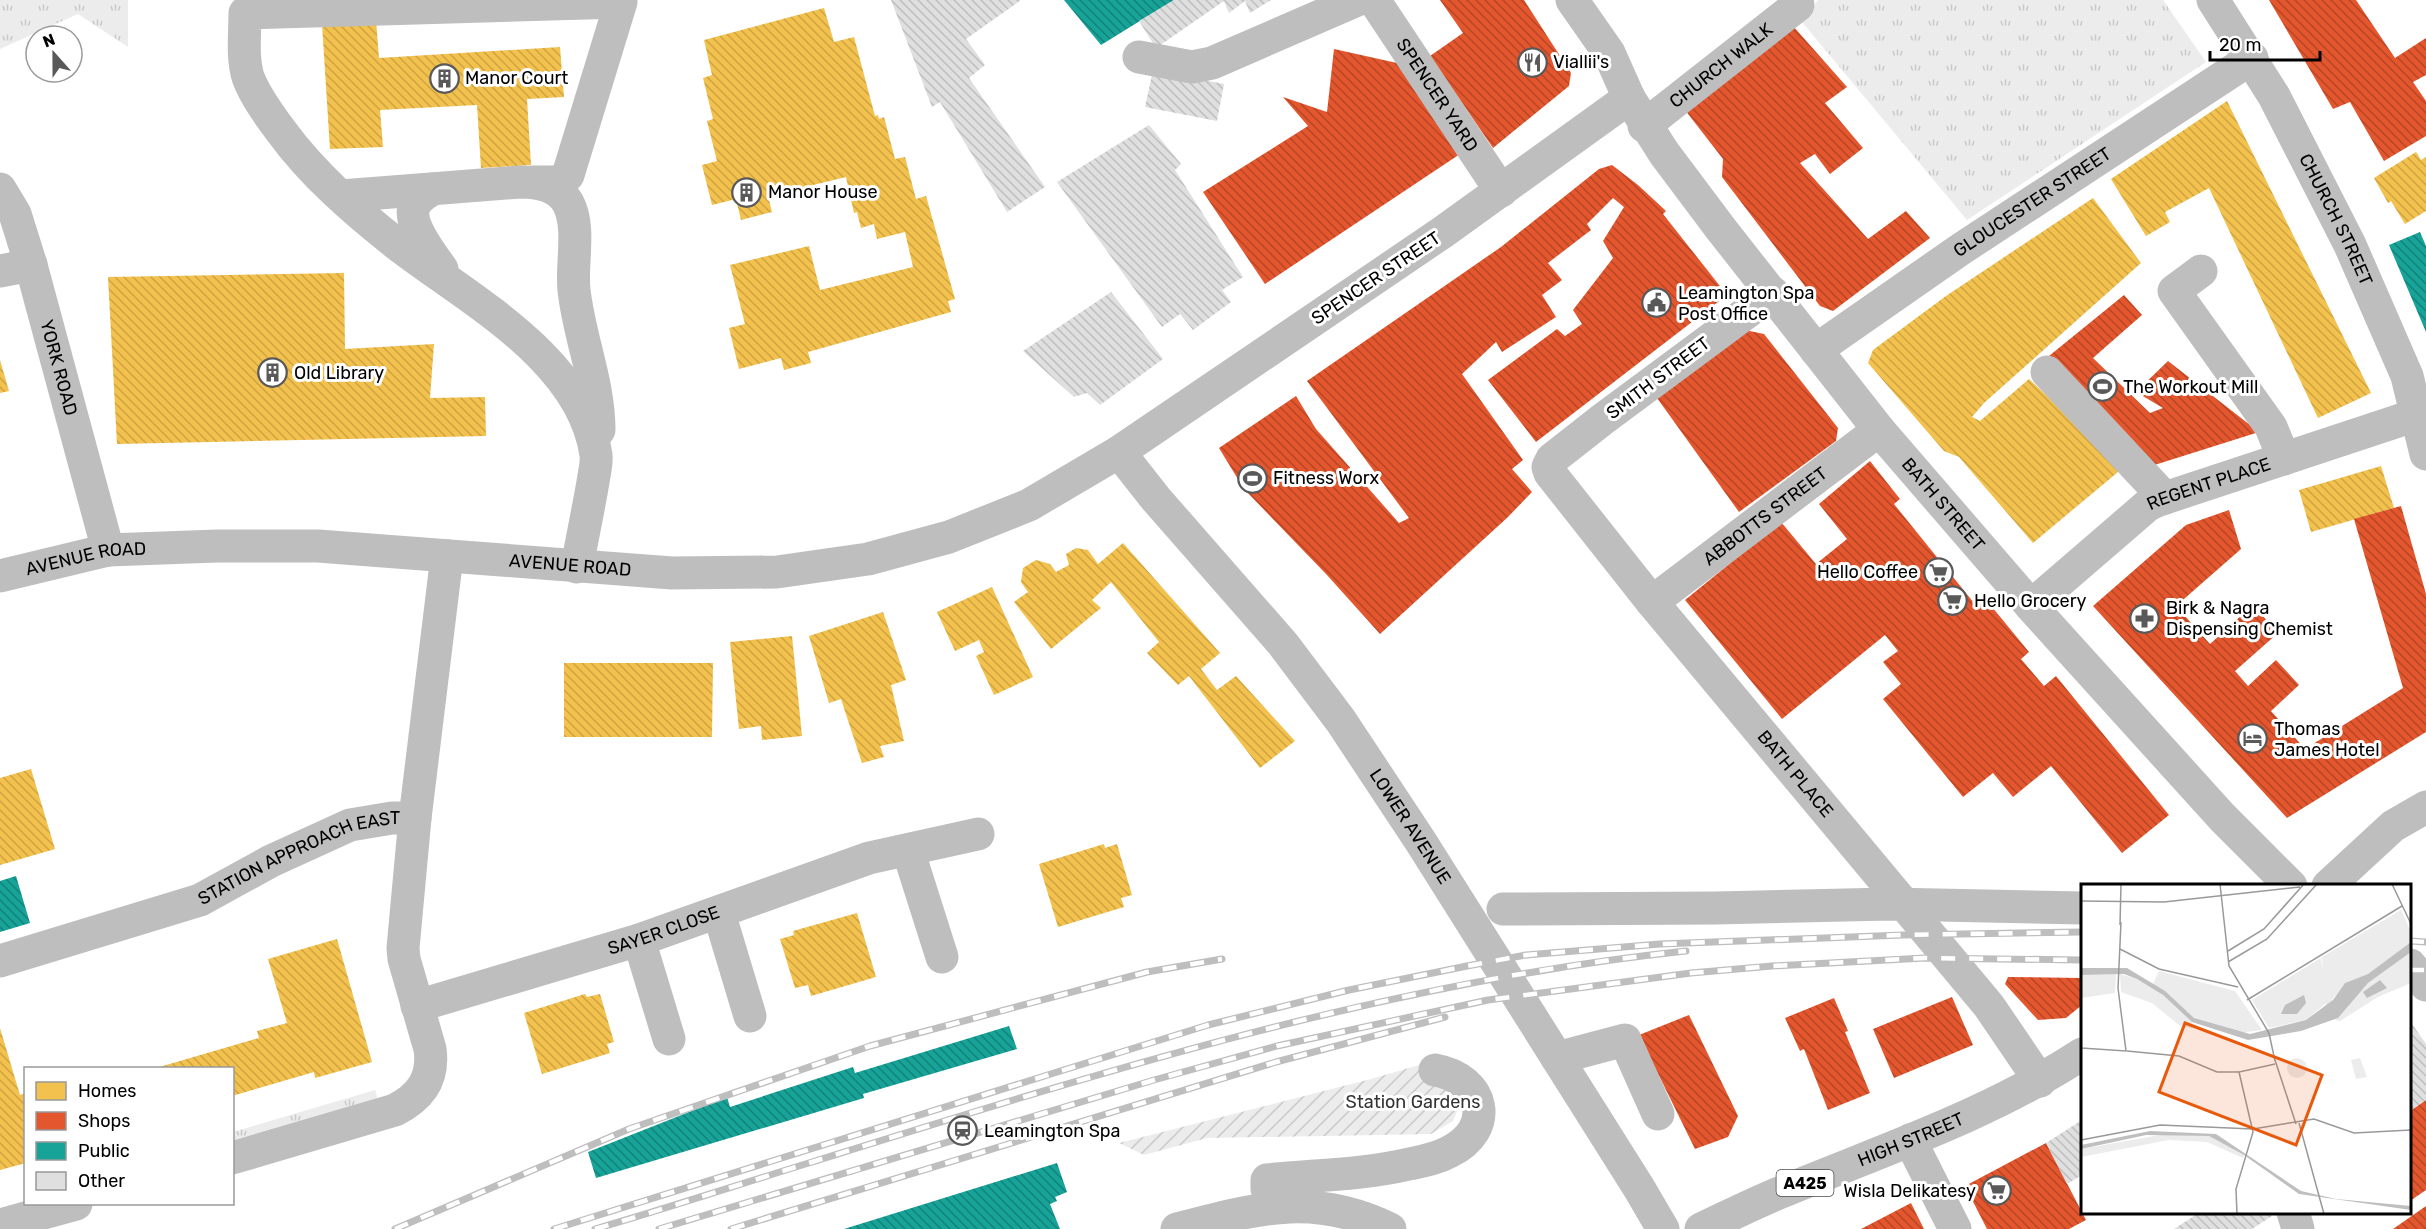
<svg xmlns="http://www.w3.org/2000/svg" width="2426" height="1229" font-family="Rubik,sans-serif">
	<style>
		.grass { fill: url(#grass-tufts) }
		.garden { fill: url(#garden-furrows) }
		.homes { fill: url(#homes-back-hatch) }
		.shops { fill: url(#shops-back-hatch) }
		.public { fill: url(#public-back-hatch) }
		.building { fill: url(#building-back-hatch) }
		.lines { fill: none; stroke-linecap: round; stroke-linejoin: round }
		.minor { stroke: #bebebe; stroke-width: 33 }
		.major { stroke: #bebebe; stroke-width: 33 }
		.rail-casing { stroke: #bebebe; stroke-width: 7 }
		.rail { stroke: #fff; stroke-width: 4.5; stroke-dasharray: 14; stroke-linecap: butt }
		.labels { text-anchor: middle; stroke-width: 6; stroke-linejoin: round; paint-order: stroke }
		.shield { fill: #fff; stroke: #4c4c4c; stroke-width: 1.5 }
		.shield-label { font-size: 16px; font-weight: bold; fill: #000 }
		.poi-label { font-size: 18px; fill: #000; stroke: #fff; text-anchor: start }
		.street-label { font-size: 18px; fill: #000; stroke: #fff }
		.park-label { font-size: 18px; fill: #333; stroke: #fff }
		.inset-road { fill: none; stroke: #999; stroke-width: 1.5 }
		.view { fill: #e8590c; fill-opacity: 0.15; stroke: #e8590c; stroke-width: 3 }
		.inset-edge { fill: none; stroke: #000; stroke-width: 3 }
	</style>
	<defs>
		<pattern id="grass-tufts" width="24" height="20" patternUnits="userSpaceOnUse" patternTransform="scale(1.5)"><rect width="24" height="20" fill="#ececec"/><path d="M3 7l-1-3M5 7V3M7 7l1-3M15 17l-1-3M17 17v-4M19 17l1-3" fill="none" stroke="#c9c9c9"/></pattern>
		<pattern id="garden-furrows" width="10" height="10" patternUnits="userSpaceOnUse" patternTransform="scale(1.5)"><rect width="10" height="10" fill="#ececec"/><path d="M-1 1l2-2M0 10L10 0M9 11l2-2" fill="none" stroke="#c9c9c9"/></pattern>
		<pattern id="homes-back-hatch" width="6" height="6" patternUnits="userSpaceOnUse" patternTransform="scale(1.5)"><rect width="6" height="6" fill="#f2c14e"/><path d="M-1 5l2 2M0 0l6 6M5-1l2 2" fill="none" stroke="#cea442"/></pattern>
		<pattern id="shops-back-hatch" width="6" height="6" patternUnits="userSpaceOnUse" patternTransform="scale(1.5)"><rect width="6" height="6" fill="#e4572e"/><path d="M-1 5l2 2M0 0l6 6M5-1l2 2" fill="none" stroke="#b64625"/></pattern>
		<pattern id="public-back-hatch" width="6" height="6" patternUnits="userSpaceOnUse" patternTransform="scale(1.5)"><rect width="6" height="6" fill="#17a398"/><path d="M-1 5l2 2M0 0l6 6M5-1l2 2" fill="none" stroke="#12827a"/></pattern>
		<pattern id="building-back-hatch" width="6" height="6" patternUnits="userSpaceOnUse" patternTransform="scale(1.5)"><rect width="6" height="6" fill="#dfdfdf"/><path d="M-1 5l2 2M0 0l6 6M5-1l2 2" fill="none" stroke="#bebebe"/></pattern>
	</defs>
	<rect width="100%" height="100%" fill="#fff"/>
	<g class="grass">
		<path d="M0,0H128V47L78,14L0,49Z"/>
		<path d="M1818,0H2163L2206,62L1967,220L1797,16L1814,11L1813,8Z"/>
		<path d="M375,1090L378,1100L233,1143V1132Z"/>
	</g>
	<path class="garden" d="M1433,1061L1463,1097L1453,1121L1431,1134L1207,1138L1144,1155L1119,1143L1371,1079Z"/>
	<g class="homes">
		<path d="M824,8L834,42L854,37L875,116L878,115L879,119L884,117L895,159L905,157L916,199L926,196L955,299L948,301L951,312L808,352L811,363L784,370L781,358L739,369L729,328L745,324L730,265L809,246L820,290L913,267L905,232L877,239L874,224L861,228L857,212L854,213L846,177L768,196L772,212L741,220L736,199L712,205L702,165L717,161L707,121L713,119L703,78L712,75L704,40Z"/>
		<path d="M376,20L379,58L560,47L564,97L527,99L531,165L481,168L477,105L380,110L383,147L330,149L322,24Z"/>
		<path d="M2227,101L2371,393L2318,418L2209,188L2165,212L2170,222L2146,236L2111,179Z"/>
		<path d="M2416,152L2421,160L2426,157V211L2405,224L2391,201L2388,203L2374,178Z"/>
		<path d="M2093,198L2141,263L1984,403L1972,417L1980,421L2029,379L2124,467L2033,543L1959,457L1944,451L1868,363L1873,350L1946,296Z"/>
		<path d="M344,273L345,349L434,344L430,398L485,397L486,436L117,444L108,277Z"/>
		<path d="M0,360L9,391L0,393Z"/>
		<path d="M2381,466L2394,508L2311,532L2299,490Z"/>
		<path d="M1123,543L1220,653L1201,669L1217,690L1236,676L1295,741L1260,768L1189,676L1178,685L1147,653L1159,642L1111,582L1092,600L1101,608L1051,649L1014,602L1028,592L1021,582L1023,568L1036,560L1050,564L1056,572L1069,565L1066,554L1076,548L1088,550L1098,564Z"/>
		<path d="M992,587L1033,677L994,695L976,656L984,652L979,640L955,651L937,612Z"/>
		<path d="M883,612L906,680L891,685L904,741L880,746L884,757L862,763L841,699L829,703L809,636Z"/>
		<path d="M792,636L802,736L762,740L761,726L739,729L730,642Z"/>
		<path d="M564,663H713L712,737H564Z"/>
		<path d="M31,769L55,849L0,865V778Z"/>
		<path d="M1104,844L1105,848L1117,844L1132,895L1121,898L1124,907L1058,927L1039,864Z"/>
		<path d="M857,913L876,977L811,996L808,985L795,988L780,939L794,935L793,931Z"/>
		<path d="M337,939L372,1062L315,1078L314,1072L232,1096V1068H156L259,1038L257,1031L287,1023L268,959Z"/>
		<path d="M585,994L587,997L600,994L614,1042L607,1044L610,1053L542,1074L524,1013Z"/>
		<path d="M0,1028L20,1095L26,1093V1163L0,1170Z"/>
	</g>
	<g class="shops">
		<path d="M1440,0H1524L1571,73L1569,86L1493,148L1430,56L1463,33Z"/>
		<path d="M2269,0H2356L2395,58L2426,38V75L2413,82L2426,101V136L2384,161L2350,102L2333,109Z"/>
		<path d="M1793,26L1847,87L1825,103L1863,148L1830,174L1815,154L1800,163L1868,239L1906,211L1930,238L1833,311L1820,306L1722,177L1723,159L1685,110Z"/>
		<path d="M1334,49L1406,65L1463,152L1265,284L1203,192L1308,126L1283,97L1327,112Z"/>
		<path d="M1612,165L1638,185L1666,211L1663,214L1727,295L1536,442L1488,380L1557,329L1565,336L1582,324L1573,310L1613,258L1603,241L1624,207L1613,198L1587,224L1591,230L1548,263L1562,280L1542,295L1556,317L1502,352L1496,342L1462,374L1523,460L1512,469L1532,492L1508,517L1380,634L1327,575L1244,489L1219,448L1296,396L1316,429L1399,523L1409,518L1307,381L1501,247L1599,169Z"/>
		<path d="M2124,295L2142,315L2093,358L2150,413L2163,408L2136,392L2168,361L2259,432L2145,468L2049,356Z"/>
		<path d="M1745,330L1764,334L1838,428L1836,441L1739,512L1657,398Z"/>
		<path d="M1870,461L1900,499L1894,504L1974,603L1983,596L2029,652L2021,659L2044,686L2056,676L2169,815L2122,853L2051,766L2013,797L1993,773L1963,797L1883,699L1901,684L1883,662L1898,651L1885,635L1782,719L1685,600L1781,522L1816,564L1847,539L1819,504Z"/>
		<path d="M2401,506L2426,594V732L2287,818L2093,606L2186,525L2229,510L2241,549L2176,606L2210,644L2253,605L2278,633L2235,671L2248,686L2276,660L2299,685L2271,711L2305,749L2403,688L2354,519Z"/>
		<path d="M2008,977L2082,978V1005L2066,1018L2038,1020L2005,984Z"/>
		<path d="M1952,997L1973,1045L1894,1078L1873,1029Z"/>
		<path d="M1834,998L1848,1031L1845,1032L1870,1093L1828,1110L1804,1049L1800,1051L1785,1018Z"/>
		<path d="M1689,1015L1738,1116L1728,1137L1695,1149L1639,1035Z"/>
		<path d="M2426,1100V1190L2410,1201V1111Z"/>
		<path d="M2046,1143L2086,1220L2069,1229H1987L1965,1186Z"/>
		<path d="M1911,1203L1924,1229H1861Z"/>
		<path d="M2426,1206V1229H2393Z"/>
	</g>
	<g class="public">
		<path d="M1064,0H1174L1101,45Z"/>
		<path d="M2420,232L2426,246V332L2389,245Z"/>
		<path d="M16,876L30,923L0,932V881Z"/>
		<path d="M1009,1026L1017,1049L863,1094L864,1098L596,1178L588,1152L727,1097L730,1107L853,1067L855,1073Z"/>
		<path d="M1057,1163L1067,1192L1055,1197L1057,1201L1050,1204L1060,1229H844Z"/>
	</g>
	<g class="building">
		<path d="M891,0H1021L966,39L985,65L969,78L1045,187L1007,212L940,102L932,107Z"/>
		<path d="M1174,0H1271L1250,13L1245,1L1229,13L1224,1L1156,48L1139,21Z"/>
		<path d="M1153,70L1224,84L1217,121L1145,107Z"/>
		<path d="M1149,125L1181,164L1175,170L1243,277L1222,290L1231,302L1193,330L1180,314L1162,327L1057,182Z"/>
		<path d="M1111,292L1163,359L1100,405L1087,393L1074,397L1023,351Z"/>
		<path d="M2412,1024L2426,1044V1100L2410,1111V1026Z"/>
		<path d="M2082,1120V1175L2067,1184L2046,1143Z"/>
		<path d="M2200,1212H2270L2272,1216L2252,1229H2174Z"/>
	</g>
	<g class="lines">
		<g class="minor">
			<path id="s1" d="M1374,0L1501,191"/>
			<path id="s2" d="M2213,0L2274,96L2350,245L2407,376L2426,454"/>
			<path d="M1139,57L1192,67L1212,63L1357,0"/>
			<path id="s3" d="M1644,126L1798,5"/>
			<path d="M533,182H558L568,175L621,2L245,13C245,34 242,57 248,77C255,96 269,115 281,131C313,175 356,212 398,245C468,299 583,359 596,455C597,464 594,474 593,482C588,511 582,539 577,567"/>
			<path id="s4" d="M0,189L15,214L31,265L108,550"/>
			<path d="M433,189C426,193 419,197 415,204C406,222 432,255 442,269"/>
			<path d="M341,196L520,182C538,182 559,186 568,203C581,227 571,264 574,290C579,337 599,382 599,430"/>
			<path d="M0,271L31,265"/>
			<path d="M2201,271L2174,291L2271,427L2284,459"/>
			<path id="s5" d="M1773,293L1603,419L1552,459L1548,467L1550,473L1652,602L1989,1006L2040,1081"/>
			<path id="s6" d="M1816,350L1961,249L2252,58"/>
			<path d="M2047,372L2165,498"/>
			<path id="s7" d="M0,576L108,550L217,546H318L672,573L777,572L868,559L949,537L1029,505L1119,452"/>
			<path id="s8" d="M1652,602L1879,430"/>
			<path id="s9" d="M2031,606L2148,505L2159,500L2416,415"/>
			<path d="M908,850L942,957"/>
			<path d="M1503,909L1716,908L1890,904L2082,908"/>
			<path d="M719,913L750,1016"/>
			<path d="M639,940L669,1039"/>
			<path id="s10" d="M0,961L200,900L271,861L350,825L392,818H415L447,556"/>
			<path d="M2410,965L2426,985"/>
			<path id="s11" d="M417,1006L639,940L869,858L978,834"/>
			<path d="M1557,1058L1625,1040L1658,1114"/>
			<path d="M1910,1140L1955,1229"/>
			<path d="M232,1158L395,1110C421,1097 434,1078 430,1049L404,959L403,948L415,818"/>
			<path d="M1267,1189V1180C1315,1175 1362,1175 1409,1164C1423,1161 1436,1159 1449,1152C1496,1129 1485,1079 1435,1070"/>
			<path d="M2293,1212L2298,1229"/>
			<path d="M0,1225L76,1204"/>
			<path d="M1177,1229C1256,1209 1312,1191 1390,1229"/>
		</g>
		<g class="major">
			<path id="s12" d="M1572,0L1609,53L1629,98L1664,153L1721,229L1879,430L2031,606L2222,817L2291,886"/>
			<path id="s13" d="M1629,98L1443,232L1119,452L1156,499L1283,644L1341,721L1421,842L1639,1188L1663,1229"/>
			<path d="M2328,886L2393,826L2426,807"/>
			<path id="s14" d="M1701,1229C1729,1216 1756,1202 1784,1191C1886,1149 1990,1114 2082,1054"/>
		</g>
		<defs>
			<g id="rail">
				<path d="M2410,941L2426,942"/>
				<path d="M2410,970H2426"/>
				<path d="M395,1229L629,1129L870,1046L1147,972L1222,959"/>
				<path d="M554,1229L1208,1025L1349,990L1467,966L1526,955L1660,944L1903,935L2082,932"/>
				<path d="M595,1229C668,1208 740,1184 812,1162C1098,1073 1387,982 1686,951"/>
				<path d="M659,1229L1154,1080L1277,1046L1488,1000L1691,973L1772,966L1925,958L2082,960"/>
				<path d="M731,1229L1276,1062L1445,1017"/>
			</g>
		</defs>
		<use href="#rail" class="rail-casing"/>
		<use href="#rail" class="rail"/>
	</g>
	<defs>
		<symbol id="restaurant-ring" viewBox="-11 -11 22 22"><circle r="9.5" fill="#fff" stroke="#595959" stroke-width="1.5"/><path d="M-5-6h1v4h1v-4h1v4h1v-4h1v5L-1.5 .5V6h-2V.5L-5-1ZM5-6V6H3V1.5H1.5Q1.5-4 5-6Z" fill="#595959"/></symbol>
		<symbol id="building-ring" viewBox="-11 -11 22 22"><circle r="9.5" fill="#fff" stroke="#595959" stroke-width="1.5"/><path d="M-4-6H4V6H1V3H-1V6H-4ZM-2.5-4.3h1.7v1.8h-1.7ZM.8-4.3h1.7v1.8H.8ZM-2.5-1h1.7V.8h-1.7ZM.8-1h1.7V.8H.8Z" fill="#595959"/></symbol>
		<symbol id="civic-ring" viewBox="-11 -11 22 22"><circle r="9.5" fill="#fff" stroke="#595959" stroke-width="1.5"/><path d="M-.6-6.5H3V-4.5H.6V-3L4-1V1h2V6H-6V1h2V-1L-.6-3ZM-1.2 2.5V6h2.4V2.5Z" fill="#595959"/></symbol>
		<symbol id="stadium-ring" viewBox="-11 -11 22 22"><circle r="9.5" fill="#fff" stroke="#595959" stroke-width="1.5"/><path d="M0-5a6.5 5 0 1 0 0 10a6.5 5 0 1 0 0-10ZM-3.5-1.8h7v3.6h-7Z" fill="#595959"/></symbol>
		<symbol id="supermarket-ring" viewBox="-11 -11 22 22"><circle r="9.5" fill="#fff" stroke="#595959" stroke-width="1.5"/><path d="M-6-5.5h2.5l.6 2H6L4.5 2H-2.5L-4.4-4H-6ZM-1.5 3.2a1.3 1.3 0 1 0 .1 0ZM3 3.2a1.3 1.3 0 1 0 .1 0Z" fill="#595959"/></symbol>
		<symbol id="pharmacy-ring" viewBox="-11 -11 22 22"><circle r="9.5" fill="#fff" stroke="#595959" stroke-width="1.5"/><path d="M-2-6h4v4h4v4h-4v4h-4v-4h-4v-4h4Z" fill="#595959"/></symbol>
		<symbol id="hotel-ring" viewBox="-11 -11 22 22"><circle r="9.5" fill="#fff" stroke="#595959" stroke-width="1.5"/><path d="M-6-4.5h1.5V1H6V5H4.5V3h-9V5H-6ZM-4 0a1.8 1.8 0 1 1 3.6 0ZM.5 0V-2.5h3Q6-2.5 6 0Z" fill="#595959"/></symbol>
		<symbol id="station-ring" viewBox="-11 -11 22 22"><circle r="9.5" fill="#fff" stroke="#595959" stroke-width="1.5"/><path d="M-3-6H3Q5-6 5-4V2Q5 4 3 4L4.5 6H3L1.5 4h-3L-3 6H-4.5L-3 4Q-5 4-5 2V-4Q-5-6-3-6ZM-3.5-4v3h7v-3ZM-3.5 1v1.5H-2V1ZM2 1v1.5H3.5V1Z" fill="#595959"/></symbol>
	</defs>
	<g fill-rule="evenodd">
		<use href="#restaurant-ring" x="1516" y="46" width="33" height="33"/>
		<use href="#building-ring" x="428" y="62" width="33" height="33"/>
		<use href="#building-ring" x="730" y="176" width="33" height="33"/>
		<use href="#civic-ring" x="1640" y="286" width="33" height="33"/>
		<use href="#building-ring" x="256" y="356" width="33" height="33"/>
		<use href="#stadium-ring" x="2086" y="370" width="33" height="33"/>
		<use href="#stadium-ring" x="1236" y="462" width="33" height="33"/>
		<use href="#supermarket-ring" x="1922" y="556" width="33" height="33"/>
		<use href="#supermarket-ring" x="1936" y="584" width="33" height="33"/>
		<use href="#pharmacy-ring" x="2128" y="602" width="33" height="33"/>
		<use href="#hotel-ring" x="2236" y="722" width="33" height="33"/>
		<use href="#station-ring" x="946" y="1114" width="33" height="33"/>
		<use href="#supermarket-ring" x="1980" y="1174" width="33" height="33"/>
	</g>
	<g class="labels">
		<rect class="shield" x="1776.5" y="1170" width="57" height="26" rx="4.5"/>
		<g class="shield-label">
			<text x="1805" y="1189">A425</text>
		</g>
		<g class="poi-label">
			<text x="1553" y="68">Viallii's</text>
			<text x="465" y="84">Manor Court</text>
			<text x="768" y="198">Manor House</text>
			<text x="1678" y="299">Leamington Spa<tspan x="1678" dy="21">Post Office</tspan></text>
			<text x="294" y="379">Old Library</text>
			<text x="2123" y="393">The Workout Mill</text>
			<text x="1273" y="484">Fitness Worx</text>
			<text x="1918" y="578" text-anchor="end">Hello Coffee</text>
			<text x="1974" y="607">Hello Grocery</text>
			<text x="2166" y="614">Birk &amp; Nagra<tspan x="2166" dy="21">Dispensing Chemist</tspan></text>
			<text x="2274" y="735">Thomas<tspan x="2274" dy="21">James Hotel</tspan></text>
			<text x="984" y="1137">Leamington Spa</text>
			<text x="1976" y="1197" text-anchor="end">Wisla Delikatesy</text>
		</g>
		<g class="street-label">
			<text dy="6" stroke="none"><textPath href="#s3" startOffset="98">CHURCH WALK</textPath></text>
			<text dy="6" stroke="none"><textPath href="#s1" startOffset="114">SPENCER YARD</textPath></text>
			<text dy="6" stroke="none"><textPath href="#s6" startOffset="262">GLOUCESTER STREET</textPath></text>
			<text dy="6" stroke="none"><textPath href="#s2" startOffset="252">CHURCH STREET</textPath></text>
			<text transform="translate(1376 278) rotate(-34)" y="6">SPENCER STREET</text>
			<text dy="6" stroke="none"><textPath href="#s4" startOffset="189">YORK ROAD</textPath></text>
			<text transform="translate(1658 378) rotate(-37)" y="6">SMITH STREET</text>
			<text dy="6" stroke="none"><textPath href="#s9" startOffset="219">REGENT PLACE</textPath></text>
			<text dy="6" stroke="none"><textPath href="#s12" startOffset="628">BATH STREET</textPath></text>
			<text dy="6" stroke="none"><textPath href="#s8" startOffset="142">ABBOTTS STREET</textPath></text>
			<text dy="6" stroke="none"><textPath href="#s7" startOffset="88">AVENUE ROAD</textPath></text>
			<text dy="6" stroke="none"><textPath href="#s7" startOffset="574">AVENUE ROAD</textPath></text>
			<text dy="6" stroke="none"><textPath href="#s5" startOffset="680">BATH PLACE</textPath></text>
			<text dy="6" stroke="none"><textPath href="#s13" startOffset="1096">LOWER AVENUE</textPath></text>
			<text dy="6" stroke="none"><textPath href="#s10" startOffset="318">STATION APPROACH EAST</textPath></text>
			<text dy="6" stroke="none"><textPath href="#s11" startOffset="258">SAYER CLOSE</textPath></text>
			<text dy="6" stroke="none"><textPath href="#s14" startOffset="228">HIGH STREET</textPath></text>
		</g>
		<g class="park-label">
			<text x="1413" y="1108">Station Gardens</text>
		</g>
	</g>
	<g transform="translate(2081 884)">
		<rect width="330" height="330" fill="#fff"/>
		<path d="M320,26L330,48V58L287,90L264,99L251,116V124L244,120L225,136L188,144L171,116L240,74L242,88L241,73ZM330,68V99L297,113L259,137L254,136L287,99ZM78,87L154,107L181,146L158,149L113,134L72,100ZM35,90L34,109L0,114V91ZM39,90L56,95L82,111L112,139L111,144L99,142L71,119L40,108ZM279,174L286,193L275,195L270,176ZM206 184a10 10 0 1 1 20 0a10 10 0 1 1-20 0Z" fill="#ececec"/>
		<path d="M85,250L128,252L163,271L162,274L126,258L88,256L0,273V265Z" fill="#ececec"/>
		<path d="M330,58V68L287,99L257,134L220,147L167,156L111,138L82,111L56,95L43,90L0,91V84H46L84,107L113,134L169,150L225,136L252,116L264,99L287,90ZM299,96L306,104L286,114L282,108ZM223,111L225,119L216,130H200L204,121ZM69,247L135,250L220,307L255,315L330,322V326L218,310L163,271L128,252L65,251L0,265V261Z" fill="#bfbfbf"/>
		<path class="inset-road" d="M139,0L148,82L188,149L194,177M311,0L330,40M0,17L83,18L219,3M39,41L40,0M39,65L78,85L157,103M147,67L183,45L223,0M147,78L186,55L236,0M166,116L321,22M0,164L45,167L37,104L40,38M46,167L98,172L136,188H158M194,176L215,240M218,239L243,330M0,256L79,241L172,245L233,235L273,249L330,246M156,330L155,305L172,248L158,188L194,180"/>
		<path class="view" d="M104,139L241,191L215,261L78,208Z"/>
		<rect width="330" height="330" class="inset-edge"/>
	</g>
	<rect x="24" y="1067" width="210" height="138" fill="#ffffff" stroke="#999999" stroke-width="1.5"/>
	<rect x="36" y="1082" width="30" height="18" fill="#f2c14e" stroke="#999999" stroke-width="1.5"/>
	<text x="78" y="1097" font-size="18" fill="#000000">Homes</text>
	<rect x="36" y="1112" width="30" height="18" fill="#e4572e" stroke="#999999" stroke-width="1.5"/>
	<text x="78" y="1127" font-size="18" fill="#000000">Shops</text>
	<rect x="36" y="1142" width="30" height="18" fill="#17a398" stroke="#999999" stroke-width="1.5"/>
	<text x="78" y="1157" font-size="18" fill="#000000">Public</text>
	<rect x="36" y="1172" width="30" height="18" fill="#dfdfdf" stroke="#999999" stroke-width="1.5"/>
	<text x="78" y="1187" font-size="18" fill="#000000">Other</text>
	<g transform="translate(54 54) rotate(339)"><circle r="28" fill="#ffffff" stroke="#999999" stroke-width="1.5"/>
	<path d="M0-4.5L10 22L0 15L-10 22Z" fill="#595959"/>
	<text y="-9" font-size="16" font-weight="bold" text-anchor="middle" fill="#000000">N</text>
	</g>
	<path d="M2210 51v9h110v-9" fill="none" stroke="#000000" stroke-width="3"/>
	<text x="2219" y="51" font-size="18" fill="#000000" stroke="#ffffff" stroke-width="4.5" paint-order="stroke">20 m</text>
</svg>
